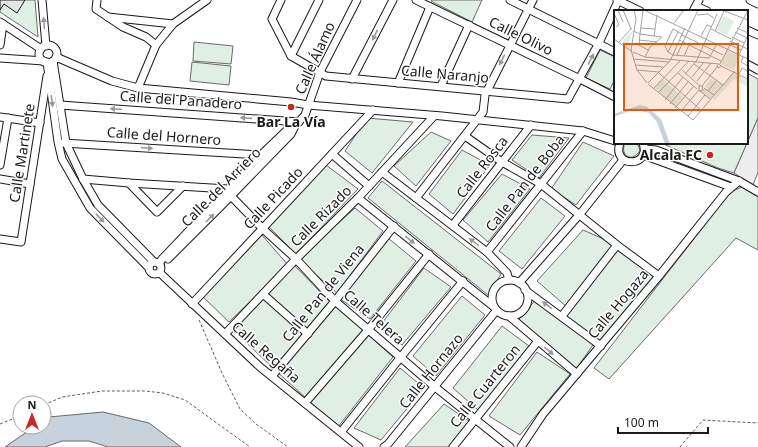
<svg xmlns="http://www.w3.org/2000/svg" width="758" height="447" font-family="'Noto Sans',sans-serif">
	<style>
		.green { fill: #e0efe3; stroke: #6a6a6a }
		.parking { fill: #ededed; stroke: #6a6a6a }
		.water { fill: #c6d2dc; stroke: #6a6a6a }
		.building { fill: #e6e6e6; stroke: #1a1a1a }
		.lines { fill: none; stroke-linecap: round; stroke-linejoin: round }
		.minor-casing { stroke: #1a1a1a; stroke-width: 9 }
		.path { stroke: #5f5f5f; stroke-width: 1; stroke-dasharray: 3 2; stroke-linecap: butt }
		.minor { stroke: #fff; stroke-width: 7 }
		.oneway { fill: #989898 }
		.poi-dot { fill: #c62828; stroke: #fff; stroke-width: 1.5 }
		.labels { text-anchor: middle; stroke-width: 3; stroke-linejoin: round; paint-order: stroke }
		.street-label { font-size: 14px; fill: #1a1a1a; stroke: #fff }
		.poi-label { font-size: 14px; font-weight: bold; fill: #1a1a1a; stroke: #fff }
		.inset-road { fill: none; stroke: #a3a3a3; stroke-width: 1 }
		.view { fill: #e8590c; fill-opacity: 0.15; stroke: #e8590c; stroke-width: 2 }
		.inset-edge { fill: none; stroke: #1a1a1a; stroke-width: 2 }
	</style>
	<rect width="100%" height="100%" fill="#fff"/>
	<g class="green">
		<path d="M0,0H35L38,37L0,12Z"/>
		<path d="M432,0H482L472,22L431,1Z"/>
		<path d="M194,42L233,46L231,64L193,61Z"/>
		<path d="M600,50L615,57V79L610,89L586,78Z"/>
		<path d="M192,62L231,66L229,85L190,81Z"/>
		<path d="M747,73L758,79V118L734,173L718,168L661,143H747Z"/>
		<path d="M367,118L413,122L372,173L345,151Z"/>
		<path d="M431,132L451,141L416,186L394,166Z"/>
		<path d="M532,135L569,138L539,178L512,160Z"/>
		<path d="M583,142L614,156L576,205L551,189Z"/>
		<path d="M625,143H637L640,150C634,163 619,157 625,143Z"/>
		<path d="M462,150L490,165L453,214L429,194Z"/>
		<path d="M326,165L358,189L296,254L268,226Z"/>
		<path d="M502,174L530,189L488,242L463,220Z"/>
		<path d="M382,181L501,274L488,295L368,198Z"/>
		<path d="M742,187L758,197V250L736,238L609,379L594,368L730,192Z"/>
		<path d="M541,198L565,216L522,269L499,251Z"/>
		<path d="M355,208L383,231L337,293L298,259Z"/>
		<path d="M583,230L617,245L659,276L601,346L595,342L574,372L516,323L537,298L562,316L568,308L537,281Z"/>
		<path d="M261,234L288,265L229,322L202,296Z"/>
		<path d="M388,238L416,261L370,319L340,299Z"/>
		<path d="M293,264L330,302L274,369L232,329Z"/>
		<path d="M424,268L451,287L402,345L379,327Z"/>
		<path d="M462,296L485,315L436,376L413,356Z"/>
		<path d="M333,303L393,357L338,427L276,371Z"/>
		<path d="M502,326L529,346L478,410L453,388Z"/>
		<path d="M537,352L570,374L520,435L489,416Z"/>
		<path d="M400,368L424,388L381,440L354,428Z"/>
		<path d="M444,404L469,421L448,447H405Z"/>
	</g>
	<path class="parking" d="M758,118V172L753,185L734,173Z"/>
	<path class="water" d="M103,412L149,423L181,447H108L89,441H62L45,447H5L34,427H44V420L49,417Z"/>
	<path class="building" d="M0,0H25L17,13L4,4L0,10Z"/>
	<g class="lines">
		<defs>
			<g id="minor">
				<path d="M42,0L46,46"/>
				<path d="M97,0L96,9L123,27L146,37L156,45"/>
				<path d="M281,0L272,19L291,56L326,76L568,99L599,43L618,1"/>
				<path d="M416,0L580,79L615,97"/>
				<path d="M510,0L615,52"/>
				<path d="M617,0L640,11"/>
				<path d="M750,0L758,4"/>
				<path d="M696,6L707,11"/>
				<path d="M693,11L699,0"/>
				<path d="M108,17L173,24"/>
				<path d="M0,22L41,49"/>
				<path d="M747,30L758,35"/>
				<path d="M0,45L3,24"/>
				<circle cx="48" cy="54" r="9"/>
				<path d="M291,56L319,0"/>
				<path d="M56,57L112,81L138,88L291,102L308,105L442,116L583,131L615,141"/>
				<path d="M0,58L44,61"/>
				<path d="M53,61L66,143L83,179L98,205L154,262"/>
				<path d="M47,62L58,142L62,159L90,208L149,268"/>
				<path d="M747,64L758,70"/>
				<path d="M352,79L393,0"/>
				<path d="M398,83L430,7"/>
				<path d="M441,86L469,25"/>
				<path d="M138,88L156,45L173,24L207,0"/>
				<path d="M60,105L299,122"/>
				<path d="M0,117L40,123"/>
				<path d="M465,136L502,162L541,184L617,245L659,276"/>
				<path d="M63,143L261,155"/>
				<path d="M620,143C611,168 652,168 643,143"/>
				<path d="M645,149L656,150L739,181L758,192"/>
				<path d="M332,154L369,186"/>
				<path d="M643,155L731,187"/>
				<path d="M0,165L8,118"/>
				<path d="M382,172L487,252L507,273L509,280"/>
				<path d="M0,179L30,184"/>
				<path d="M83,179L129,183L228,189"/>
				<path d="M129,183L157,212L183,186"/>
				<path d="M231,196L263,229L296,259L335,301L435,387L510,447"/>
				<path d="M358,198L494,307"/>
				<path d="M416,198L483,112L485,95L533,0"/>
				<path d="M453,225L531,125"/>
				<path d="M0,239L21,242L47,76"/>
				<path d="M487,252L583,131"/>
				<path d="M168,259L226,201L291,134L295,126"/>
				<circle cx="155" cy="268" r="6"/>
				<path d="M159,264L162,259L261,155L287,130L295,126L305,115L320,72L357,0"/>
				<path d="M160,273L260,367L359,447"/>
				<circle cx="510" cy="298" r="18"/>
				<path d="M519,283L580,214L623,160"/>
				<path d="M525,290L601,346"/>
				<path d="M263,294L308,334"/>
				<path d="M192,304L373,110"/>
				<path d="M509,316L577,374"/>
				<path d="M562,316L617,245"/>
				<path d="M225,334L296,259L358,198L434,116"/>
				<path d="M272,376L335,301L394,226"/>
				<path d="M305,403L368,330L429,254"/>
				<path d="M341,432L400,358L463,281"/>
				<path d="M384,447L388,444L496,311"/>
				<path d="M453,447L538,341"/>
				<path d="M521,447L543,414L659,276L726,192L739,181"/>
			</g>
		</defs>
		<use href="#minor" class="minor-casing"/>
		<g class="path">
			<path d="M199,320L222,373L240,409L256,424L288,447"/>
			<path d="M44,405L62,397L102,391H145L163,393L185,400L250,447"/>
			<path d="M0,424L20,416"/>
			<path d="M680,447L703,420L758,423"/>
		</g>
		<use href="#minor" class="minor"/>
	</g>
	<defs><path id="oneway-solid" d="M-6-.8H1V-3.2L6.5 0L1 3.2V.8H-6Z"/></defs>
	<g class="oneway">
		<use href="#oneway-solid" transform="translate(44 23) rotate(-94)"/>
		<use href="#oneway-solid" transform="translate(375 35) rotate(117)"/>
		<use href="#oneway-solid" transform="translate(591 59) rotate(-62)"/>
		<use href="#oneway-solid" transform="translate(502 60) rotate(116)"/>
		<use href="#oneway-solid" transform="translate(52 101) rotate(82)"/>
		<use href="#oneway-solid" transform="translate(116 109) rotate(-176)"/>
		<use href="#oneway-solid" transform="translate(246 118) rotate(-176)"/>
		<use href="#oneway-solid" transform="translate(147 148) rotate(4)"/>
		<use href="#oneway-solid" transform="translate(100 218) rotate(46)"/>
		<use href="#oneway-solid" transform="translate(210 218) rotate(-45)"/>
		<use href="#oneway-solid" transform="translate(410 240) rotate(39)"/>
		<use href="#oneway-solid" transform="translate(474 242) rotate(-142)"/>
		<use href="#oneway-solid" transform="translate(547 305) rotate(-143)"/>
		<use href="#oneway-solid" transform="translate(549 351) rotate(40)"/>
	</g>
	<g class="poi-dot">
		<circle cx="291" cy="107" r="4"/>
		<circle cx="710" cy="155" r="4"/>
	</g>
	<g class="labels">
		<g class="street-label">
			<text transform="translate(521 36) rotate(26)" y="5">Calle Olivo</text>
			<text transform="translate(315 58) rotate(-66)" y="5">Calle Álamo</text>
			<text transform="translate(445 74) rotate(5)" y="5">Calle Naranjo</text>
			<text transform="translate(181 100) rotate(4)" y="5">Calle del Panadero</text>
			<text transform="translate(164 136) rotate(4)" y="5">Calle del Hornero</text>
			<text transform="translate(22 153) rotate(-81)" y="5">Calle Martinete</text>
			<text transform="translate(482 167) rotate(-52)" y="5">Calle Rosca</text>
			<text transform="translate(525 183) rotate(-52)" y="5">Calle Pan de Boba</text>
			<text transform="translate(221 187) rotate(-45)" y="5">Calle del Arriero</text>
			<text transform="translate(273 198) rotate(-47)" y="5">Calle Picado</text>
			<text transform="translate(321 216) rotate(-45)" y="5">Calle Rizado</text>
			<text transform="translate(323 293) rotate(-51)" y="5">Calle Pan de Viena</text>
			<text transform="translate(618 304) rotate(-50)" y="5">Calle Hogaza</text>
			<text transform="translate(374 317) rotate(41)" y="5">Calle Telera</text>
			<text transform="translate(266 352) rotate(41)" y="5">Calle Regaña</text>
			<text transform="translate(431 371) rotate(-51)" y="5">Calle Hornazo</text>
			<text transform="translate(485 386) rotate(-51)" y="5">Calle Cuarteron</text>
		</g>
		<g class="poi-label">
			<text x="291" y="127">Bar La Vía</text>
			<text x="702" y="160" text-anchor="end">Alcala FC</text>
		</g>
	</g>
	<g transform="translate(614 10)">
		<rect width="134" height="134" fill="#fff"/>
		<path d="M109,6L120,11L113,26L102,20ZM19,20L15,31L16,39L6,33ZM113,40L126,46L120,60L107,54ZM119,62L134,70V77L120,69L101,90L99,89ZM97,68L109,75L96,89L87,82L91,78L94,81L91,76ZM49,69L69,87L61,97L41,78Z" fill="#e0efe3"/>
		<path d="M26,95L33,97L47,109L56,134H51L43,112L35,103L20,99L0,107V104Z" fill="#c6d2dc"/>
		<path class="inset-road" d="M4,0L9,12M9,0L17,19M29,0L26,24L48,27L36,37L31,47M30,0L134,49M108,0L134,10M0,3L5,15L2,17M83,5L94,4L100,8M60,13L70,0M27,18L41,19M123,18L134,23M97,19L117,29M19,21L26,24L25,35L34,40M101,21L110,1M121,22L133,28M68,24L59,19L51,36L54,42L59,45L95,48L103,34M68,25L109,45M40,26L43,5M87,26L93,15L98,17M118,27L130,33M0,29L17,41M25,30L43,32M65,30L107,51M116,31L134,39M4,33L18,18M114,34L127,40M17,40L22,9L20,0M19,42L31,47L105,54L107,56L104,58L103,55M54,42L64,22M18,43L17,40L23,60L33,73M63,45L84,0M125,45L134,25M70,46L75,35M129,47L127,52L134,56M19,49L55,52M80,54L109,75M106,54L134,0M21,55L49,57M107,56L134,69M23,60L45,62M68,60L86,76M45,63L88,101M64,63L83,79M72,63L83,50L103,4M125,64L128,58L134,61M78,67L90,52M83,71L97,53M34,73L56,51L71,18M34,74L79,110L121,61M88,76L89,80L85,81V76H88L103,57M90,78L100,85M39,79L66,51M86,81L96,89M94,81L103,70M44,83L75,51M51,90L69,67M56,94L74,72M61,98L80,76M67,101L85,80M74,106L91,85"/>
		<path class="view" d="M10,34H124V100H10Z"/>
		<rect width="134" height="134" class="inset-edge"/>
	</g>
	<g transform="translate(32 415)"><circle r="19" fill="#ffffff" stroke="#a3a3a3"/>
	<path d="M0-3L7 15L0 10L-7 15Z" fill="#c62828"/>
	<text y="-6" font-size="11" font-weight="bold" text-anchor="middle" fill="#1a1a1a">N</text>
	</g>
	<path d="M618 427v6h90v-6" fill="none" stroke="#1a1a1a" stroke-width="2"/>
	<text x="624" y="427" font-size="12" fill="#1a1a1a" stroke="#ffffff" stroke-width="3" paint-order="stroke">100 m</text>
</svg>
